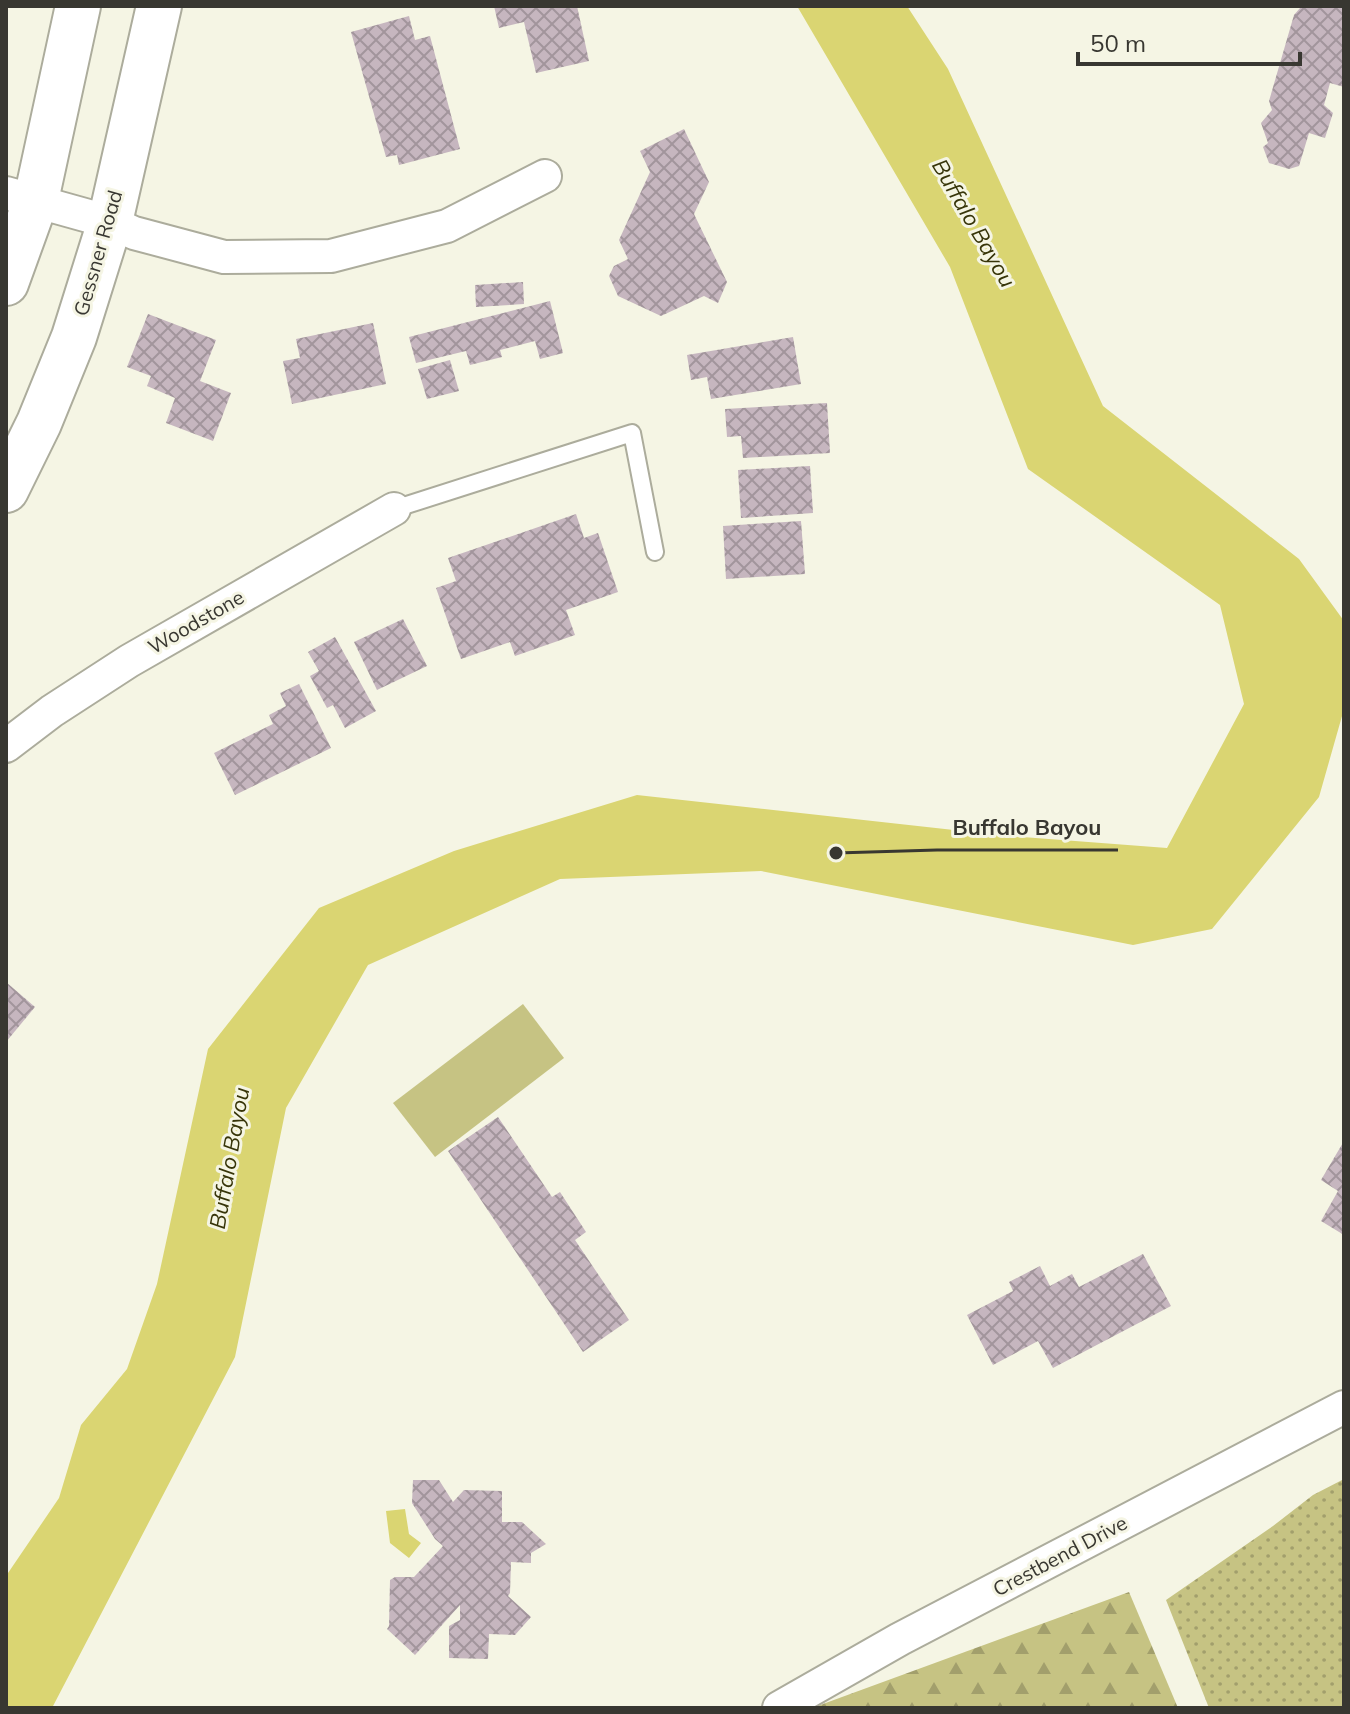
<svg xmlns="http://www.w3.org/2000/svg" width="1350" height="1714" font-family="Mulish,sans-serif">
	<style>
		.grass { fill: url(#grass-dots) }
		.forest { fill: url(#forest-firs) }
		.pitch { fill: #c6c383 }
		.water { fill: #dad572 }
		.building { fill: url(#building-cross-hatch) }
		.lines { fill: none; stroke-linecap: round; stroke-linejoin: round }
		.service-casing { stroke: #acac9c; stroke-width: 20 }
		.minor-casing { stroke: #acac9c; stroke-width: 36 }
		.secondary-casing { stroke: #acac9c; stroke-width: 48 }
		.service { stroke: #fff; stroke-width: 16 }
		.minor { stroke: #fff; stroke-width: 32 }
		.secondary { stroke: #fff; stroke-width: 44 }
		.labels { text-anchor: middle; stroke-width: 6; stroke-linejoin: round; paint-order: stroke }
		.street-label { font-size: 20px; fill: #383731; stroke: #f5f5e4 }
		.water-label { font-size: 22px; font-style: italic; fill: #373509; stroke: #f5f5e4 }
		.leader { fill: none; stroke: #383731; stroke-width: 3 }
		.callout-dot { fill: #383731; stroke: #f5f5e4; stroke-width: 3 }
		.callout-label { font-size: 22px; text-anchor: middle; font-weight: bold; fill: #383731; stroke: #f5f5e4; stroke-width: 6; stroke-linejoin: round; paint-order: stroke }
	</style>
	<defs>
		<pattern id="grass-dots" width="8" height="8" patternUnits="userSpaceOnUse" patternTransform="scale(2)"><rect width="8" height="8" fill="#c6c383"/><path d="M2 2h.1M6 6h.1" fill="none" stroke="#a29f6c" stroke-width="1.8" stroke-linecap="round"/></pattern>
		<pattern id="forest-firs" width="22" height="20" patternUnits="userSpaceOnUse" patternTransform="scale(2)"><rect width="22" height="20" fill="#c6c383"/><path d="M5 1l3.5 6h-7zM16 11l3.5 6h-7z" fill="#a29f6c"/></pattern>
		<pattern id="building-cross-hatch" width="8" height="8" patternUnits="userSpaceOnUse" patternTransform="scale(2)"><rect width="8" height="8" fill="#c6b6bf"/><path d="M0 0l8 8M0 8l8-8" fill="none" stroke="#a2959c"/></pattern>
	</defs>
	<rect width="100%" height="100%" fill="#f5f5e4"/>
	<path class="grass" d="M1344,1479V1708H1209L1166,1600L1273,1526L1313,1495Z"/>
	<path class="forest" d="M1129,1592L1178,1708H812Z"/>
	<path class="pitch" d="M523,1004L564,1058L435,1157L393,1103Z"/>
	<g class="water">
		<path d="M797,6H907L948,69L1103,406L1299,559L1344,621V709L1319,797L1212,929L1133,945L761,871L560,879L368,965L286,1108L235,1357L52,1708H6V1576L59,1498L81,1425L127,1369L157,1284L208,1049L319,908L454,851L637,795L1008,836L1167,848L1244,704L1220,605L1028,469L950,267Z"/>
		<path d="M405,1509L409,1534L421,1543L409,1558L390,1543L386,1511Z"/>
	</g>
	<g class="building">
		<path d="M494,6H577L589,61L536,73L524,22L499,28Z"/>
		<path d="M1300,6H1344V87L1330,83L1324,105L1333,113L1325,138L1309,133L1299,166L1289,169L1269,163L1263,147L1268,143L1261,123L1272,110L1269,101L1294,15L1300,8Z"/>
		<path d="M409,16L415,40L430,36L460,149L399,165L397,155L386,157L351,32Z"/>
		<path d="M684,129L709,182L694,214L727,282L718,303L704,296L661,316L618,296L609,276L614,266L628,259L619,240L650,172L640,151Z"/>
		<path d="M523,282L524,304L476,307L475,285Z"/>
		<path d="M550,301L563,353L540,359L535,341L500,350L502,357L470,365L466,351L416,363L409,337Z"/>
		<path d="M148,314L216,340L200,381L231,393L213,441L166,423L175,398L147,386L151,376L127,367Z"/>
		<path d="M373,323L386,384L292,404L283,361L300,358L296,339Z"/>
		<path d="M793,337L801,384L711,399L707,377L691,380L687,355Z"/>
		<path d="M450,360L459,391L427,399L418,369Z"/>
		<path d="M827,403L830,453L743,458L741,436L727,437L725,409Z"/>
		<path d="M810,466L813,513L741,518L738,470Z"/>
		<path d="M576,514L584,538L598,533L618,592L566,610L575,635L515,656L510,642L461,659L436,588L456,581L448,558Z"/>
		<path d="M801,521L805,574L726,579L723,526Z"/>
		<path d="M403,619L427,666L377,690L354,642Z"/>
		<path d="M335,637L376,711L345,728L333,705L327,708L310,676L319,671L308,652Z"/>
		<path d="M299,684L331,748L235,795L214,753L273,724L269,715L286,706L280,693Z"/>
		<path d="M6,982L35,1007L6,1042Z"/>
		<path d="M498,1117L552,1197L560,1192L586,1232L575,1240L629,1320L583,1352L448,1151Z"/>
		<path d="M1344,1141V1235L1321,1221L1338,1191L1321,1180Z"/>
		<path d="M1143,1254L1171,1306L1053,1368L1038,1341L993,1365L967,1315L1013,1291L1009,1282L1040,1266L1050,1286L1072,1274L1079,1287Z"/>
		<path d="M413,1480H439L453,1502L464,1490L502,1491V1522H522L546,1544L531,1553V1563L511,1562L510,1593L508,1596L531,1617L515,1635L489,1634L488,1659L449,1658V1626L460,1620V1605L415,1655L387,1629L389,1626L390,1580L395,1577H414L443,1546L435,1539L412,1503Z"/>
	</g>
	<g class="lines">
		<defs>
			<path id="service" d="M394,509L632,433L655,552"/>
			<g id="minor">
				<path d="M6,193L110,222L134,233L224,257L331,256L447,226L545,176"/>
				<path d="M6,746L52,711L129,661L394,509"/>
				<path d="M779,1708L900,1639L1344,1407"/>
			</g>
			<g id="secondary">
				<path d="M6,283L36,200L78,6"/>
				<path d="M6,490L39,423L74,337L110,222L159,6"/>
			</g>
		</defs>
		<use href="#service" class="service-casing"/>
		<use href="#minor" class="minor-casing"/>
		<use href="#secondary" class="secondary-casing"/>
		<use href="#service" class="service"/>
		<use href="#minor" class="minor"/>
		<use href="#secondary" class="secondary"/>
	</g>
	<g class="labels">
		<g class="street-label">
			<text transform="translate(98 253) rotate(-74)" y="7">Gessner Road</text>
			<text transform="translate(196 622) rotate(-30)" y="7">Woodstone</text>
			<text transform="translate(1060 1556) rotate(-28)" y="7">Crestbend Drive</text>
		</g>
		<g class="water-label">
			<text transform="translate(974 223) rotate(60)" y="8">Buffalo Bayou</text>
			<text transform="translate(229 1158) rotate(-80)" y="8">Buffalo Bayou</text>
		</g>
	</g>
	<path class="leader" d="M836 853L937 850H1118"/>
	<circle class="callout-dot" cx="836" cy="853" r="8"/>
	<g class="callout-label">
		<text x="1027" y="835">Buffalo Bayou</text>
	</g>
	<rect width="1350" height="1714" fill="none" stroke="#383731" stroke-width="16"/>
	<path d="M1078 52v12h222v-12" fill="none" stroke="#383731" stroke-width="4"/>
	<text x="1090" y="52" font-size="24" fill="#383731" stroke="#f5f5e4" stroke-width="6" paint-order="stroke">50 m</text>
</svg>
